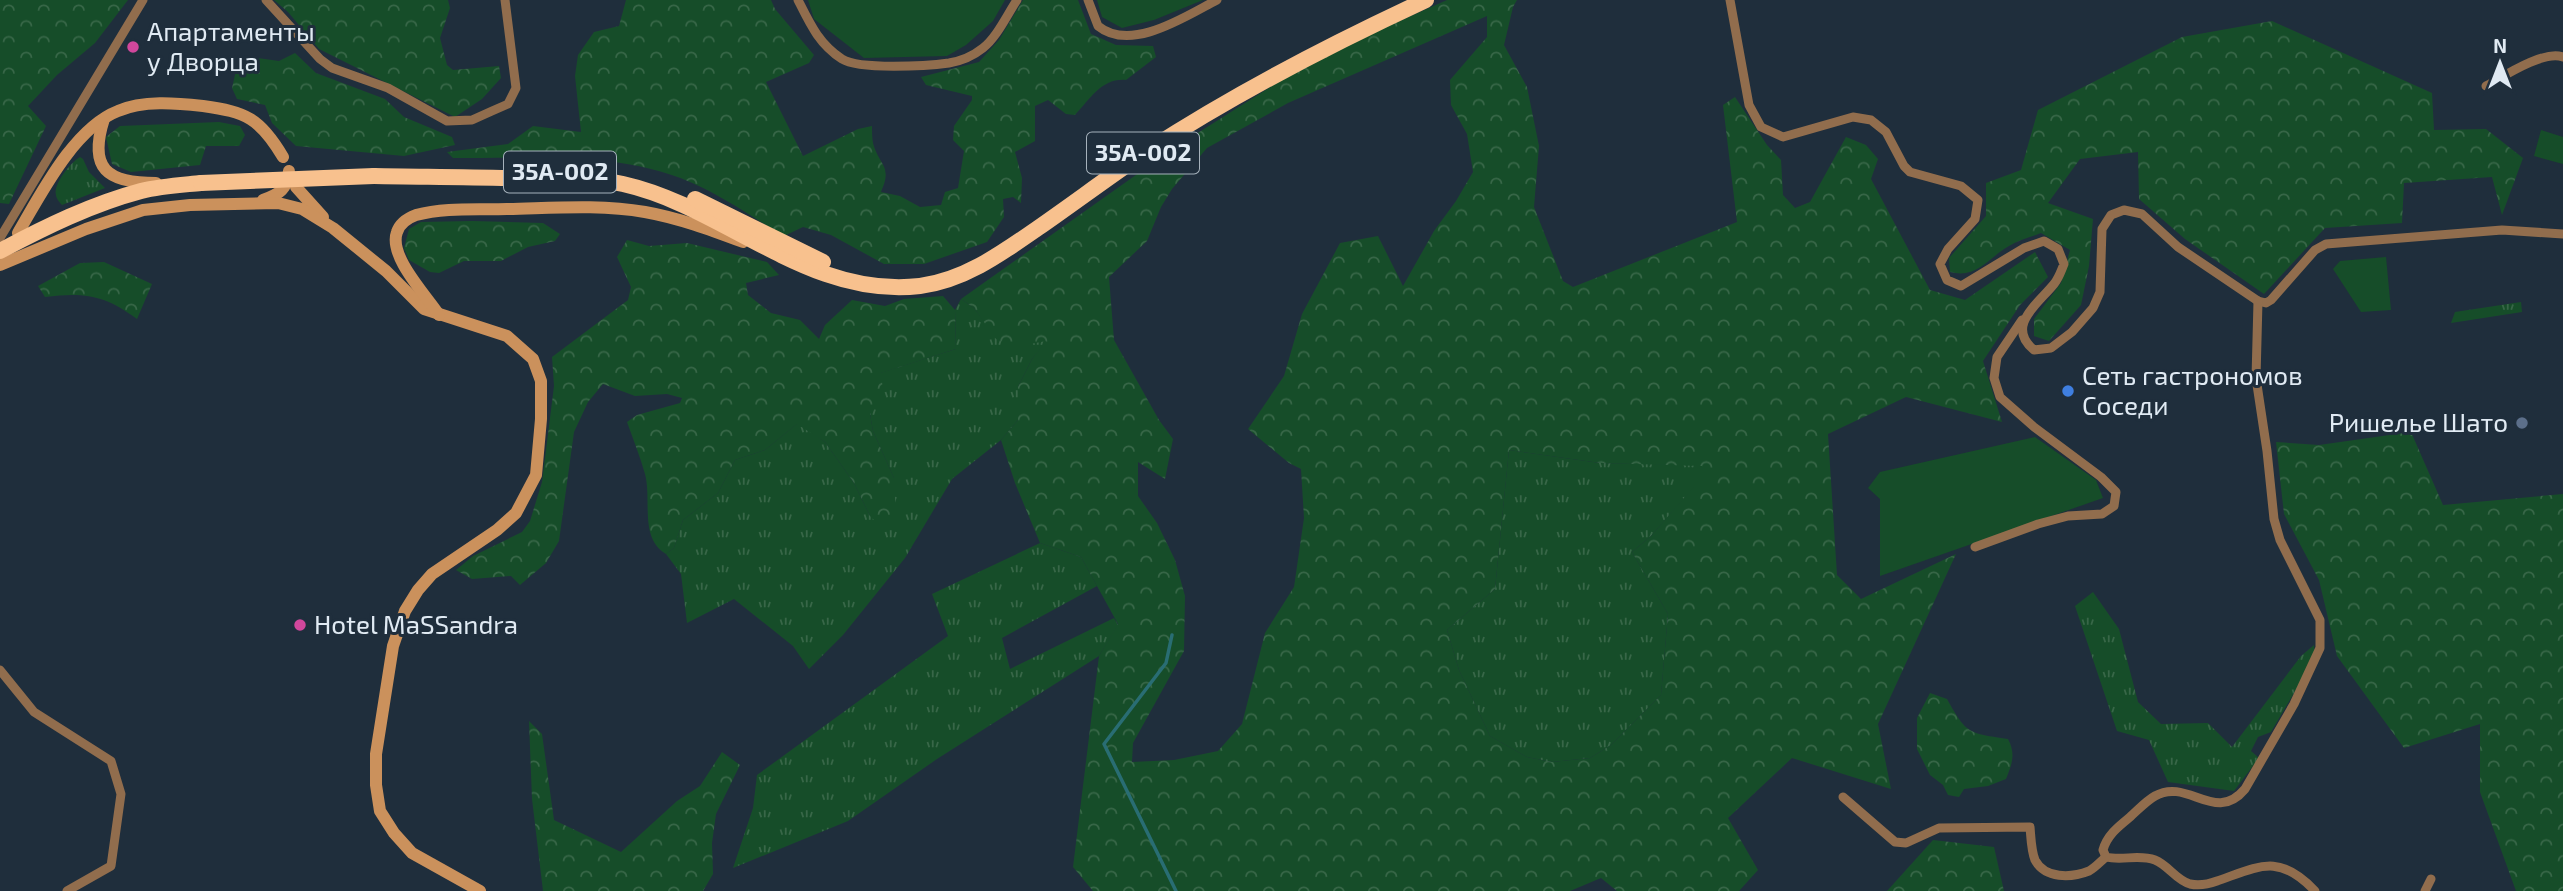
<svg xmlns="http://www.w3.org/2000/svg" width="2563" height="891" font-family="'Exo 2',sans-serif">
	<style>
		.grass { fill: url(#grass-tufts) }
		.forest { fill: url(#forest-crowns); fill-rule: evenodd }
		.park { fill: #164d29 }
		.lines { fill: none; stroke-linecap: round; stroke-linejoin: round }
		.stream { stroke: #296d73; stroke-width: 3.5 }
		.minor { stroke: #916d4d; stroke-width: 9 }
		.secondary { stroke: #cb915c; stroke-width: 12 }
		.trunk { stroke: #f8c18e; stroke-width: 16 }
		.trunk-bridge { stroke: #f8c18e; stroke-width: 16 }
		.hotel-dot { fill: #d1479c; stroke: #1f2e3c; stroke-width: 2.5 }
		.shop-dot { fill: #3f7fe0; stroke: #1f2e3c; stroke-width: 2.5 }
		.service-dot { fill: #5c6f8a; stroke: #1f2e3c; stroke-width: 2.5 }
		.labels { text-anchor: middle; stroke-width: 6; stroke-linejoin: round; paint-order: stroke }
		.shield { fill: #1f2e3c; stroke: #a6b2bc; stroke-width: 2 }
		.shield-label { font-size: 24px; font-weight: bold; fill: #e0eaf3 }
		.poi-label { font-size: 26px; fill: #e0eaf3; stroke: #1f2e3c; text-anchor: start }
	</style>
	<defs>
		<pattern id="grass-tufts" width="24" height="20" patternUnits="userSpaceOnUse" patternTransform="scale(1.75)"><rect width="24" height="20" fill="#164d29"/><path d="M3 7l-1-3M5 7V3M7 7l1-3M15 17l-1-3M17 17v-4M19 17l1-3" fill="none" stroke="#386748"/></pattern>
		<pattern id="forest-crowns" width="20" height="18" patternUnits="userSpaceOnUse" patternTransform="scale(1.75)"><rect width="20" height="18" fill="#164d29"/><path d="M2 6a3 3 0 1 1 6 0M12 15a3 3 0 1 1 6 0" fill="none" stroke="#386748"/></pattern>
	</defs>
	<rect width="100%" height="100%" fill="#1f2e3c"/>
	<g class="grass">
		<path d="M80,157L83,159L89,172L105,188L62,205C60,203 56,198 56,195C53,184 71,162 80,157Z"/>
		<path d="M961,299L974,308L983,320L1047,341L1032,359L1018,387V420L1001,440L952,479L905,558L843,635L809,669L793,646L734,599L687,623L681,574L666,554L674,548L683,520L718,493L735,460L765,450L798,423L825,442L854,483L870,516L894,478L873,431L870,414L880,373L956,349L955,310Z"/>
		<path d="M2521,302L2522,312L2451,323L2455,312Z"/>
		<path d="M1509,450L1600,463L1703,465V477L1651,536L1632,552L1668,614L1661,695L1611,745L1590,758L1552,762L1527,757L1490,736L1459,670L1447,630L1495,589Z"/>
		<path d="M1040,543L1081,557L1097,586L1002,638L1010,669L1114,618L1118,625L1099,656L937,759L848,821L733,868L753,808L757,775L948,636L932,594Z"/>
		<path d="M2093,592L2119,629L2138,702L2161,724L2208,723L2232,747L2301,656L2314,645L2315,657L2271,732L2258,737L2251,751L2259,758L2234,791L2168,782L2149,740L2117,731L2075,606Z"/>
	</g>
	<g class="forest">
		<path d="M0,0H128L95,43L57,75L28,106L46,126L9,204L0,203Z"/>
		<path d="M274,0H448L450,8L440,38L447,65L453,70L499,66L501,78L482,99L455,117L319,49L288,12Z"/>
		<path d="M626,0H771L775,9L814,55L809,63L766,82L803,156L858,129L872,126C872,131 872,138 873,143C879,166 893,165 881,192L900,196L920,207L941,205L945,192L958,188L964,151L953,140L954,126L972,100V96L926,85L921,77L979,62L999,40L1023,0H1078L1091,34L1116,45L1153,46L1156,57L1126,80C1102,78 1091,98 1075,115L1066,114L1048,100L1035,106V141L1015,152L1022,178L1021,203L1013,197L1003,199L1004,217L987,242L924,264H884L831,235L803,227L784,236C757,220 730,201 701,187C627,150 533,158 453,158L447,152L508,144L533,126L581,132L575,76L578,55L594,32L619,26Z"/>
		<path d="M1447,0H1517L1513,7L1504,45L1527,87L1539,146L1534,207L1563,281L1573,287L1737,222L1723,105L1735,97L1767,145L1781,160L1783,195L1795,208L1810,202L1846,137L1866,145L1878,159L1871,179L1930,290L1965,300L2035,252L2048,277L2020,305L1983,361L2002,422L1906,397L1828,434L1837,575L1861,599L1956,554L1878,724L1891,789L1792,758L1728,818L1758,870L1739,891H1617L1601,878L1570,891H1093L1073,867L1099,656L1118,624L1081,557L1040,543L1015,483L1001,440L1018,420V387L1032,359L1046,341L1014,347L996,339L974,308L961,299L1174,148L1316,58ZM1487,16V37L1450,80L1451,105L1467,134L1473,172L1456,201L1434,231L1403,286L1378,236L1340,243L1302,314L1284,376L1248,429L1289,463L1301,469L1304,518L1294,587L1265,633L1242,724L1218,751L1174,760L1132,762L1133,743L1184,651L1185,596L1175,560L1157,523L1138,496V462L1165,479L1173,439L1159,420L1114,340L1109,277L1147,241L1161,207L1172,189L1207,148L1288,103ZM1509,450L1600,463L1702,466V477L1651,536L1632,552L1668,614L1661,695L1611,745L1590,758L1552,762L1527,757L1490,736L1459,670L1447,630L1495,589Z"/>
		<path d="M2272,21L2432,93L2434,130L2486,129L2523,158L2502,215L2492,177L2404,183L2402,223L2325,228L2264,294L2185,239L2139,199L2138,152L2080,159L2048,203L2093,219L2089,266L2081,305L2049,341L2034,336V319L2061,283L2070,250L2041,233C2031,237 2019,240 2009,246C1988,258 1977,279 1950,272L1949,258L1986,216V183L2021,170L2038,110L2182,37Z"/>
		<path d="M295,53L316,73L385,99L404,117L452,137L455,145L404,156L296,146L272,123L265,105L237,99L232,88L237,66L250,57L279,61Z"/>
		<path d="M219,122L240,126L245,135L239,146H206L200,165L131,172L112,164L106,137L120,126Z"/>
		<path d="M472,221L543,223L560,234L555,241L528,247L501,261H464L439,273L430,272L409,260L404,248L409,229L421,222Z"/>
		<path d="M627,240L649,246L687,243L767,262L779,275L746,283L748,295L771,313L800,320L819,339L825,325L852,300L885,306L904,299L943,296L955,310L956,349L881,373L884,399L870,414L873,431L894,478L896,515L891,521H875L870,516L854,483L825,442L797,424L765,450L735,460L718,493L683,520L674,548L666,554C639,538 652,500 645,474C640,456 633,439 627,422L637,415L680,403L682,398L667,394L635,396L603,384L588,402L574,432L559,541L546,563L520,585L511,576L472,579L456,570L473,556L522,532L530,521L542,482L554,386L552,357L628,300L631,287L617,257Z"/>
		<path d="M104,262L152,284L137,319C105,295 84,292 45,297L38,286L80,263Z"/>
		<path d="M2411,432L2443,505L2563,494V891H2516L2480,792V724L2404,748L2337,656L2319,580L2284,514L2276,442L2319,445Z"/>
		<path d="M1930,693L1947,699C1967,735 1969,733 2008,739C2016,754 2012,764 2006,779L1988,786L1964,789L1959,797L1948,795L1943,785L1930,775L1917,749V718Z"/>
		<path d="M529,721L542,734L554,820L621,852L677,801L700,786L722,752L740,765L716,814L712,843L713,874L703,891H543L532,799Z"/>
		<path d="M1933,840L1994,847L2004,891H1887Z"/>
	</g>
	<g class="park">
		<path d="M808,0H1005L993,21L966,45L947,56L864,58L814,19Z"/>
		<path d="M1097,0H1203L1154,20L1122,28L1102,17Z"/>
		<path d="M2541,130L2563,137V164L2534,156Z"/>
		<path d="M2386,257L2391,310L2361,312L2333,269L2340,261Z"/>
		<path d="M2035,437L2096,480L2103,498L1880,576V499L1868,488L1880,472Z"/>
	</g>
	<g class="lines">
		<path class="stream" d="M1172,635L1166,663L1104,744L1176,891"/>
		<g class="minor">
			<path d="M266,0L320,59L332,68L388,88L447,121L472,120L492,111L508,104L516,88L505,0"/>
			<path d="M798,0C810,24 819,44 842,59C859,70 927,66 949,63C961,61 973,56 983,48C997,37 1007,15 1017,0"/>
			<path d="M1088,0L1098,26C1131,53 1186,16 1217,0"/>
			<path d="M1730,0L1749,105L1761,127L1783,137L1853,117L1871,120L1886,132L1904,166L1910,172L1961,186L1978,200L1975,219L1948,249L1940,264L1947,280L1961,286L2024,248L2044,241L2058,249L2064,264C2061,271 2059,278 2054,284C2038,304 2005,326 2034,350L2051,348L2072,332L2093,308L2100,292L2102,229L2111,215L2124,210L2142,214L2178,247L2258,301L2266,303L2271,300L2315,250L2326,244L2502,230L2563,234"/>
			<path d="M2486,86C2504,76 2543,50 2563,57"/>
			<path d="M0,238L143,0"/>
			<path d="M2258,301L2256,378L2267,451L2274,519L2280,540L2320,620V648L2294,704L2245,789C2215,825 2188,777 2155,796C2146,801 2138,810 2130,817C2119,826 2107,835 2103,850L2106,857C2122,861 2139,854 2155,860C2168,865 2176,880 2190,884C2199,886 2209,884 2217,881C2260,866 2279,853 2315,891"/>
			<path d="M1975,547L2038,524L2068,516L2102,514L2114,506L2116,492L2101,477L2034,427L2000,397L1994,378L1997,357L2022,320"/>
			<path d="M0,670L34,712L111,761L121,794L111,866L67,891"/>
			<path d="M1843,797L1895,842L1906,843L1939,828L2030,827C2031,837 2031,850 2035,860C2045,879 2071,878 2089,871C2095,868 2101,861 2106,857"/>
			<path d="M2425,891L2431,879"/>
		</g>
		<g class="secondary">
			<path d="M104,119C88,169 107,183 156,183"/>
			<path d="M296,187L323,217"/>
			<path d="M263,200C280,194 287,189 289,171"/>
			<path d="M18,233C41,194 74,128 118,111C143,100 176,103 203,106C246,112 260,118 283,157"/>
			<path d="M0,265L86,229L143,210L190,205L278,203L302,209L333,228L386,271L424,309L507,336L533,359L541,381V419L536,475L516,513L497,530L432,574L418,590L405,611L393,646L376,754V785L380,811L394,833L412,853L480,891"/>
			<path d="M439,315C426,295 388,256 397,232C400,223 408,218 416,215C445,207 477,210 507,209C553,208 600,204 645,212C679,218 711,230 743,242"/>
		</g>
		<g class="trunk">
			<path d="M374,176C428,177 482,177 536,179C565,179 595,178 623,184C726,207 808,299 920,286C965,280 1002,253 1038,228C1074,203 1110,176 1147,151C1236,93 1329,45 1426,0"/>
			<path d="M695,199L823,262"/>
			<path d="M0,251C45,227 92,204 141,191C161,186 181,185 201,183"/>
		</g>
		<path class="trunk-bridge" d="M201,183L374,176"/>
	</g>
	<g class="hotel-dot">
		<circle cx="133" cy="47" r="7"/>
		<circle cx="300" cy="625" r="7"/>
	</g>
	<circle class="shop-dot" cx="2068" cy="391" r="7"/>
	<circle class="service-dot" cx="2522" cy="423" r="7"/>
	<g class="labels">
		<g class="shield">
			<rect x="1087" y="132.5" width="112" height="41" rx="5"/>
			<rect x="504" y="151.5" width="112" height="41" rx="5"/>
		</g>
		<g class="shield-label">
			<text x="1143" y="161">35А-002</text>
			<text x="560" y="180">35А-002</text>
		</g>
		<g class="poi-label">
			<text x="147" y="41">Апартаменты<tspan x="147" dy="30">у Дворца</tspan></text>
			<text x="2082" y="385">Сеть гастрономов<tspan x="2082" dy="30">Соседи</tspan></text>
			<text x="2508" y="432" text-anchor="end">Ришелье Шато</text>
			<text x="314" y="634">Hotel MaSSandra</text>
		</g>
	</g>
	<g transform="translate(2500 63)" stroke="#1f2e3c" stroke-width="5" paint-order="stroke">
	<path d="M0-5L12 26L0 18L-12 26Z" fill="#e0eaf3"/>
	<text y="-10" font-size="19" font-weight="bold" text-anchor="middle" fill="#e0eaf3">N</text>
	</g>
</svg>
